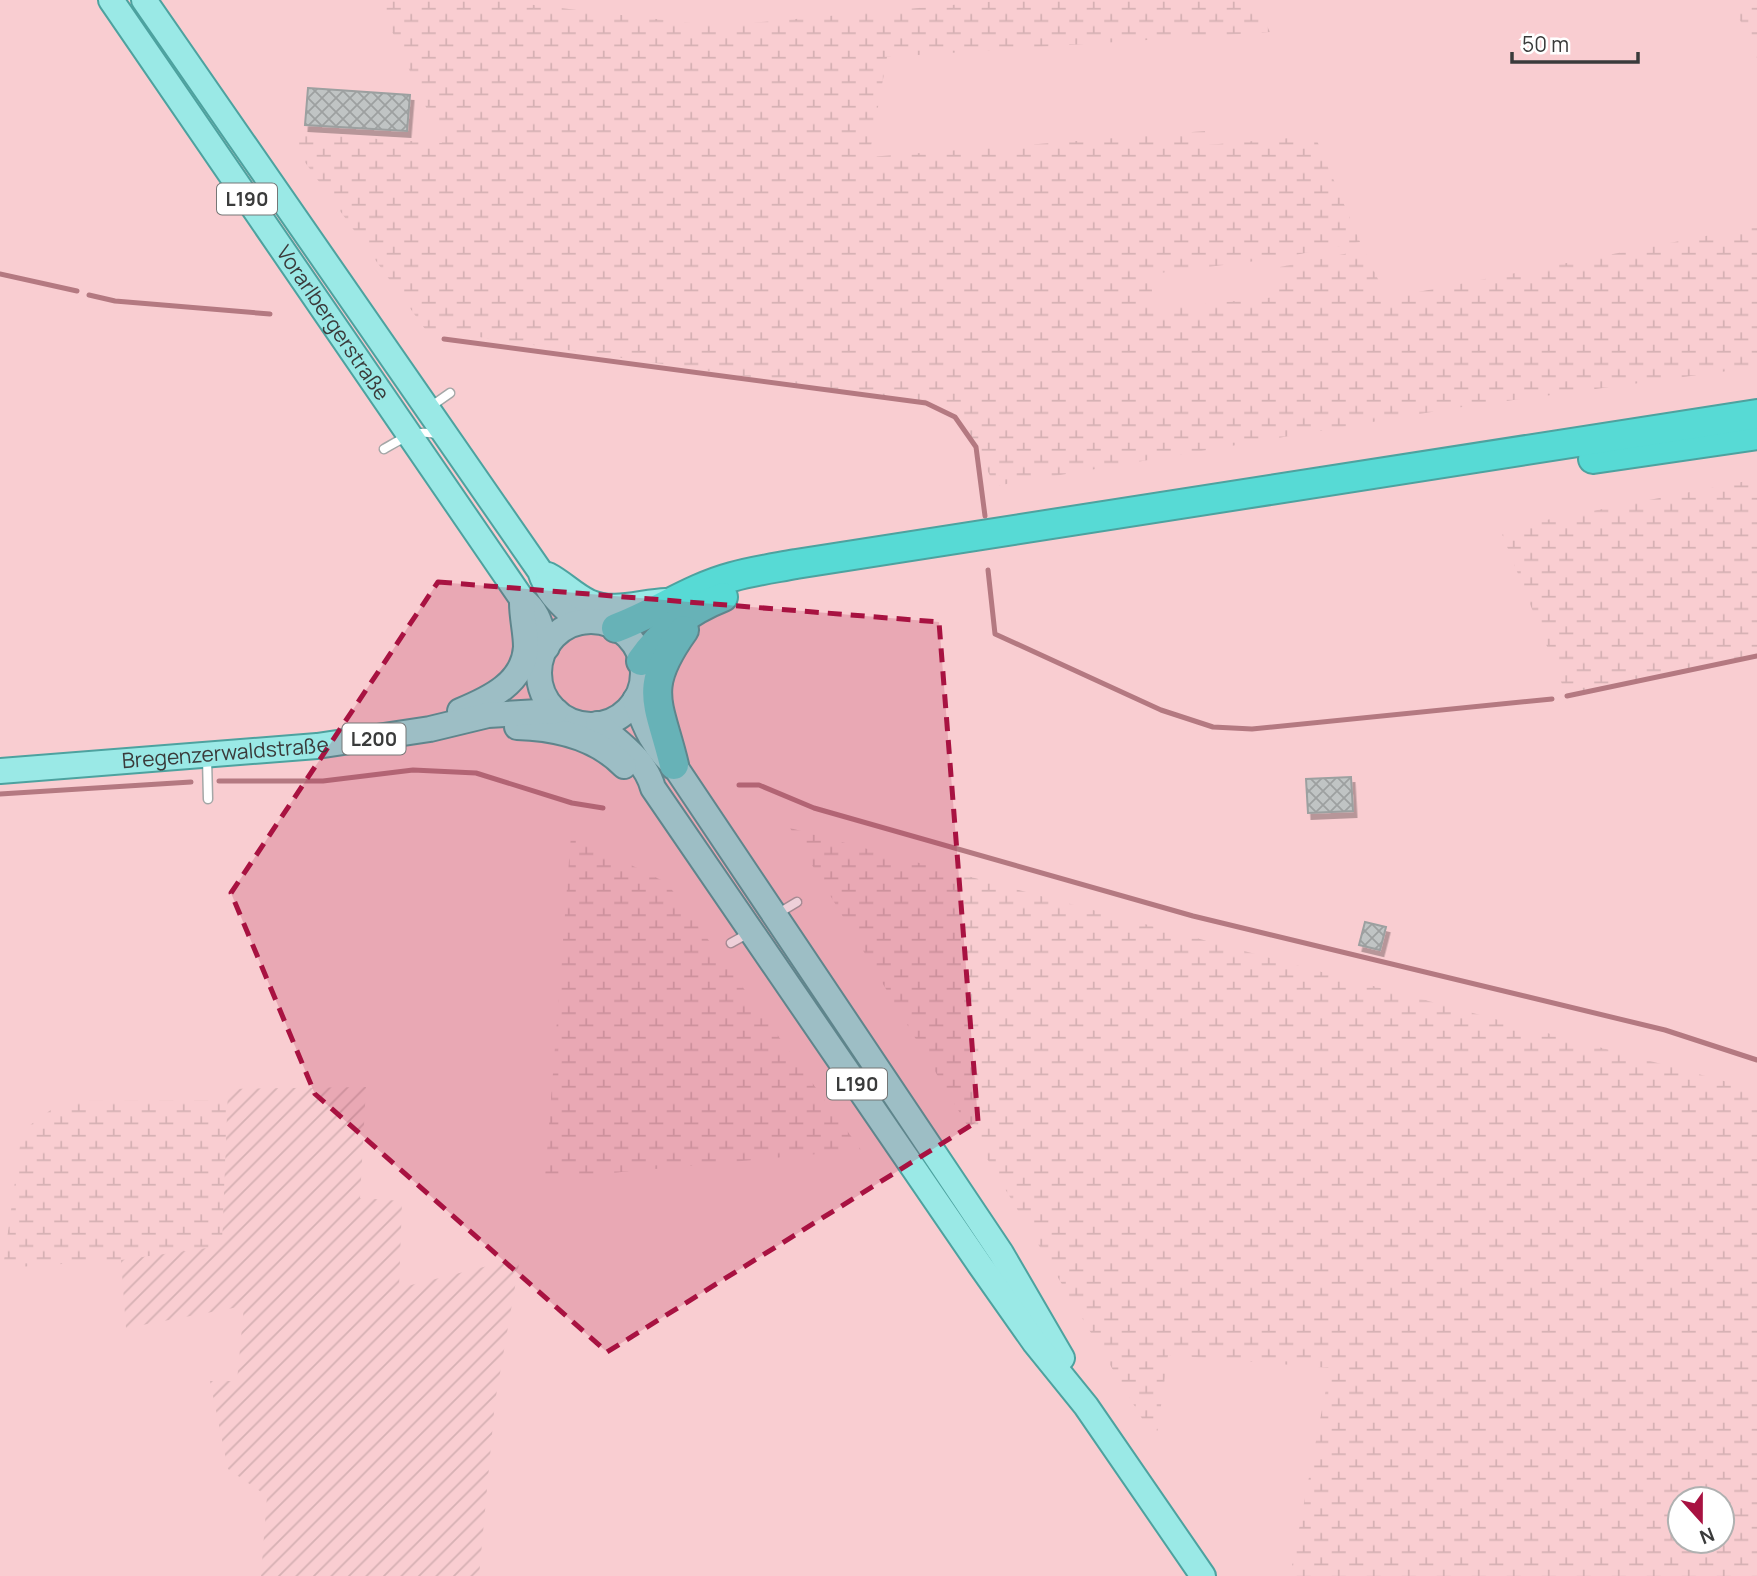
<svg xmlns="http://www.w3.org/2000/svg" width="1757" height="1576" font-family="Manrope,sans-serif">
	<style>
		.green { fill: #f9cdd1; fill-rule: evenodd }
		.wetland { fill: url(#wetland-marsh); fill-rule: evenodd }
		.garden { fill: url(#garden-furrows) }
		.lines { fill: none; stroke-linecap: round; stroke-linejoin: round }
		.stream { stroke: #b47981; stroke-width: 5 }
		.building { fill: url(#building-cross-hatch); stroke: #9ca0a0; stroke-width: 2; filter: url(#shadow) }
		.lane-casing { stroke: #a4a7a7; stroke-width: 11 }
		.primary-casing { stroke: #4da29f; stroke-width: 28 }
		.highway-casing { stroke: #4da29f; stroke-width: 32 }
		.lane { stroke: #fff; stroke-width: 8 }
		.primary { stroke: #9ae9e6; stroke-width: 24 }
		.highway { stroke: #57dad5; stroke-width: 28 }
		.marked { fill: #a81241; fill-opacity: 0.2; stroke: #a81241; stroke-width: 5; stroke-dasharray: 14 9; stroke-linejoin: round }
		.labels { text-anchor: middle; stroke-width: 6; stroke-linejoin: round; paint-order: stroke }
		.shield { fill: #fff; stroke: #757676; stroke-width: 2 }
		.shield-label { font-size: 19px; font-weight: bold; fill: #3a3b3b }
		.street-label { font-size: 21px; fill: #3a3b3b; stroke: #fff }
	</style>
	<defs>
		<pattern id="wetland-marsh" width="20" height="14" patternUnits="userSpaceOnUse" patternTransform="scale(1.75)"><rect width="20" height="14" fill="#f9cdd1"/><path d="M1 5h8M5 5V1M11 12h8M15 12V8" fill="none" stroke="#d6b1b4"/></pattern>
		<pattern id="garden-furrows" width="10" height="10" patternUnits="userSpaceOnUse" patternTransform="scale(1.75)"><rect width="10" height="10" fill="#f9cdd1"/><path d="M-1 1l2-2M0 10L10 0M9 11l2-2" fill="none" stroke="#d6b1b4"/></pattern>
		<pattern id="building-cross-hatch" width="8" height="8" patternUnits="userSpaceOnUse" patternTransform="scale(1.75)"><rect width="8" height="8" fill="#c0c4c4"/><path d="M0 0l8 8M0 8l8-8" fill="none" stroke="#9da0a0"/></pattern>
		<filter id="shadow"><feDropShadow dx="3.5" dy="6" stdDeviation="0" flood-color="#0004"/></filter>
	</defs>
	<rect width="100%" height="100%" fill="#ecf0f0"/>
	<path class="green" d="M0,0H1757V1576H0ZM1680,1499H1722V1541H1680Z"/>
	<g class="wetland">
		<path d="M378,0H491L717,26L1008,0H1254L1270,32L887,57L869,157L1205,131L1207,145L1315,136L1360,242L1280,258L1151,274L1153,309L1276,297L1280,267L1364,250L1387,298L1757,226V367L1455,408L995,486L976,447L955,418L926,403L425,329L284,133L442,143Z"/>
		<path d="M1731,0H1757V58Z"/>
		<path d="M1757,479V656L1566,694L1500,529Z"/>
		<path d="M790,828L1757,1090V1576H1290L1330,1368L1168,1355L1156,1442ZM1680,1499H1722V1541H1680Z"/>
		<path d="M571,835L667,883L861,1150L545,1179Z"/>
		<path d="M228,1100L222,1247L121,1260L3,1268L22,1131L63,1101Z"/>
	</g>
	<path class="garden" d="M366,1087L360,1198L402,1201L399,1288L520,1258L495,1402L479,1576H261L267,1496L228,1469L210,1381H237L244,1306L126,1328L121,1260L222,1246L228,1089Z"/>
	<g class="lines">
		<g class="stream">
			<path d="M0,274L77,291"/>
			<path d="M89,295L115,301L270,314"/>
			<path d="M444,339L926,403L955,417L976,447L985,516"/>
			<path d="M988,570L995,634L1161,710L1213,727L1252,729L1552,699"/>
			<path d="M1567,696L1757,656"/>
			<path d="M219,781H323L413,770L476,773L572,803L603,808"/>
			<path d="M739,785H759L814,808L1193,916L1665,1030L1757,1060"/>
			<path d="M0,794L191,782"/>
		</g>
	</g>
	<g class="building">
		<path d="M308,88L410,95L407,131L305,125Z"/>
		<path d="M1351,777L1353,811L1308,813L1306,779Z"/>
		<path d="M1365,922L1386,927L1380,950L1359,945Z"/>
	</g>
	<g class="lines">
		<defs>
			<g id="lane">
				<path d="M430,407L450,393"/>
				<path d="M384,449C403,438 417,428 439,435"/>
				<path d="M207,758L208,799"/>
				<path d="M777,914L797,902"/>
				<path d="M731,943L749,933"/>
			</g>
			<g id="primary">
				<path id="s1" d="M111,0L522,599C539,611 541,628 547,647"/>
				<path d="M144,0L540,571C547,594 563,606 580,622"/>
				<path d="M548,575C562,582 574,595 589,602C614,613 640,602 666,601"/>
				<circle cx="591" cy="673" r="52"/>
				<path d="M635,700C645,726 652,746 674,765L1001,1253L1062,1358"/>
				<path d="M460,711C489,699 524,683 526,647C526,632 522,618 522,603"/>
				<path d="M598,724C619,743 645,759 653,788L980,1265L1035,1343L1086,1406L1203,1576"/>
				<path d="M517,727C555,728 596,737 624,766"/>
				<path id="s2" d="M0,771L317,746L430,729L488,715L556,711"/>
			</g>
			<g id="highway">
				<path d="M1593,459L1757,435"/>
				<path d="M616,628C656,613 691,588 732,577C753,571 775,568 796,564L1757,414"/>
				<path d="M641,661C661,632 690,610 723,597"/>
				<path d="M674,765C659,702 641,690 684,630"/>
			</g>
		</defs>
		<use href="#lane" class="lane-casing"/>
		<use href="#primary" class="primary-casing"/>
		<use href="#highway" class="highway-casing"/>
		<use href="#lane" class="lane"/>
		<use href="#primary" class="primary"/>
		<use href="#highway" class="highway"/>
	</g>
	<path class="marked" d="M438,582L939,622L978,1121L607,1352L315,1094L231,893Z"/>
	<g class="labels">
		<g class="shield">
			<rect x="217" y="183.5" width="60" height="31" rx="5"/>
			<rect x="342.5" y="723.5" width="63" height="31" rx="5"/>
			<rect x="827" y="1068.5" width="60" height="31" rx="5"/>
		</g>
		<g class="shield-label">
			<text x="247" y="206">L190</text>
			<text x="374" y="746">L200</text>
			<text x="857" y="1091">L190</text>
		</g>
		<g class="street-label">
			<text dy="7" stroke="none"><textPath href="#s1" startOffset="392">Vorarlbergerstraße</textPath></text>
			<text dy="7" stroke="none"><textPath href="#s2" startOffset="226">Bregenzerwaldstraße</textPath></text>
		</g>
	</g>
	<g transform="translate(1701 1520) rotate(159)"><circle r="33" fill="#ffffff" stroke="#b0b1b1" stroke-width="2"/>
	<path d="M0-5L12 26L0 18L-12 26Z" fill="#a81241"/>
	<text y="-10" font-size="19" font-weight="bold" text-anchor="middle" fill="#3a3b3b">N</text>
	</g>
	<path d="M1512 52v10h126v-10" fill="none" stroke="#3a3b3b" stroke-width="3.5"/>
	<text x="1522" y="52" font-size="21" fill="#3a3b3b" stroke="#ffffff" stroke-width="5" paint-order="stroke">50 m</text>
</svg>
